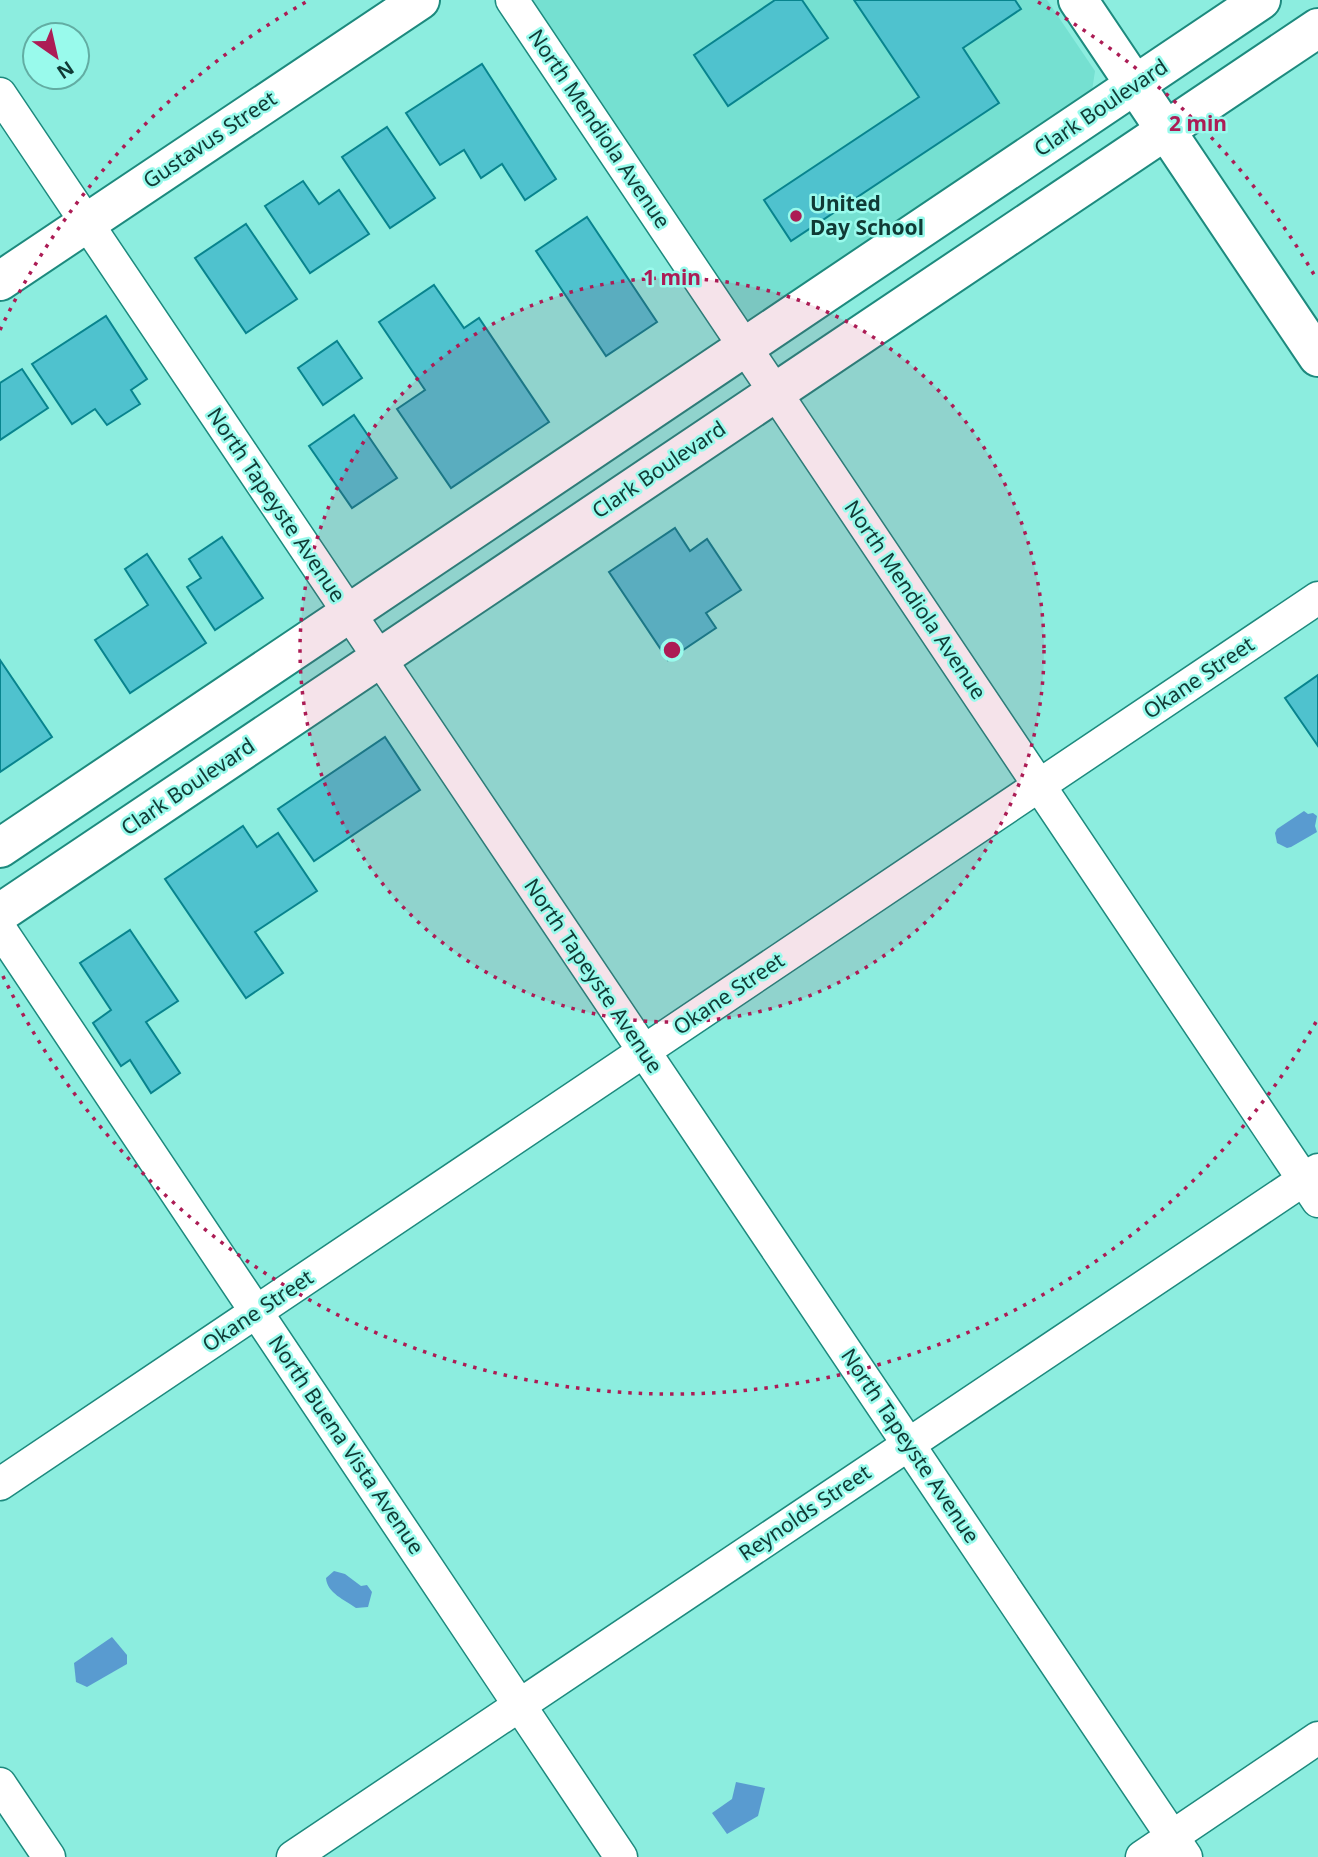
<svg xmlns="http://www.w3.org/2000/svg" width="1318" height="1857" font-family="'Noto Sans',sans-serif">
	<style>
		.built { fill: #75e0d1 }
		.water { fill: #599bd0 }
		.building { fill: #4fc2ce; stroke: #08848e; stroke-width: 2 }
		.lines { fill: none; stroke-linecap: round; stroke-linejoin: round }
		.street-casing { stroke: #1d8a7e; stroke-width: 35 }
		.secondary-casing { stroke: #1d8a7e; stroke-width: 42 }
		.street { stroke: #fff; stroke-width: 32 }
		.secondary { stroke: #fff; stroke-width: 38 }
		.ring { fill: none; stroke: #ac1c55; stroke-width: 3.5; stroke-dasharray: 3.5 7 }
		.poi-dot { fill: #ac1c55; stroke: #99faec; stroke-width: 2.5 }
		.labels { text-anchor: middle; stroke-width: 5; stroke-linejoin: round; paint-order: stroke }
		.street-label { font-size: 21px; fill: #103a35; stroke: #99faec }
		.poi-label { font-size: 21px; font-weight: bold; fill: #103a35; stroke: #99faec; text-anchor: start }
		.centre { fill: #ac1c55; stroke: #99faec; stroke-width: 3.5 }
		.ring-label { font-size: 21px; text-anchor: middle; font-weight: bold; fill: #ac1c55; stroke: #99faec; stroke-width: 5; stroke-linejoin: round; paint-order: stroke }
	</style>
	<rect width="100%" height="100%" fill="#8ceddf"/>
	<path class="built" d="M529,0H1047L1095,71L1090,104L748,329Z"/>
	<g class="water">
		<path d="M1304,811L1308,814L1313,813L1317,816L1315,826L1317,832L1291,847L1287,848L1277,843L1275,833L1277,829Z"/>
		<path d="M334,1571L345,1574L361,1586L367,1585L372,1592L368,1607L356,1608C345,1600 327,1593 326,1578Z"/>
		<path d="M112,1637L127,1655V1664L87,1687L76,1682L74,1663Z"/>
		<path d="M736,1782L765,1788L758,1816L727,1834L712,1813L732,1799Z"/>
	</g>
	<g class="building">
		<path d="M775,0H802L828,38L728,106L694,55Z"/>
		<path d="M854,0H1015L1021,9L963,48L999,103L791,241L764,200L919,97Z"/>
		<path d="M482,64L556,179L525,200L502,164L481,178L464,150L440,165L406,113Z"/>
		<path d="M387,127L435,198L390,228L342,157Z"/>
		<path d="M303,181L319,204L339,190L369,234L310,273L265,206Z"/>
		<path d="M587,217L657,322L606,356L536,251Z"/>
		<path d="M246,224L297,299L246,333L195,258Z"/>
		<path d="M434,285L464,328L479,318L549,422L451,488L397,409L425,390L379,322Z"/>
		<path d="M106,316L147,379L131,390L140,404L107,425L95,409L72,424L32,364Z"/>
		<path d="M337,341L362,378L323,405L298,368Z"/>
		<path d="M22,369L48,408L0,440V383Z"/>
		<path d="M354,415L397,478L352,508L309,446Z"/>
		<path d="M675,528L690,551L707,539L741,590L706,613L716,628L668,660L609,572Z"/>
		<path d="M222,537L263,598L215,630L187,587L201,578L189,559Z"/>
		<path d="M147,554L206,643L130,693L95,640L148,605L125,569Z"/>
		<path d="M0,660L52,737L0,772Z"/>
		<path d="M1318,675V746L1285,698Z"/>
		<path d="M385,737L420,790L314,861L278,809Z"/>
		<path d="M243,826L257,847L278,833L317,891L255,932L283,973L246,998L165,879Z"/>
		<path d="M130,930L178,1001L146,1022L180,1073L151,1093L130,1060L121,1066L93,1023L111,1010L80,963Z"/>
	</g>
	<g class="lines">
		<defs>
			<g id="street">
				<path d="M512,0L1318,1201"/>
				<path d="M0,94L1186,1857"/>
				<path d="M0,929L621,1857"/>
				<path d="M0,1484L1318,598"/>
				<path d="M0,1784L49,1857"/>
				<path d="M293,1857L1318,1170"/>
				<path d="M1142,1857L1318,1738"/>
			</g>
			<g id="secondary">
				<path d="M1078,0L1318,357"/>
				<path d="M0,281L420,0"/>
				<path d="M0,848L1261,0"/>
				<path d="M0,913L1318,28"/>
			</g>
		</defs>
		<use href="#street" class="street-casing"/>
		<use href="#secondary" class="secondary-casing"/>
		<use href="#street" class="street"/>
		<use href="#secondary" class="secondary"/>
	</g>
	<circle cx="672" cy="650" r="372" fill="#ac1c55" fill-opacity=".12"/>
	<g class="ring">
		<circle cx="672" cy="650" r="372"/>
		<path d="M1316 1022A744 744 0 0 1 0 970M0 330A744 744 0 0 1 306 2M1038 2A744 744 0 0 1 1316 278"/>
	</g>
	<circle class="poi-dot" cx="796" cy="216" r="7"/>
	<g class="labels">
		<g class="street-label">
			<text transform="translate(1101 108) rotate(-34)" y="7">Clark Boulevard</text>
			<text transform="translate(599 129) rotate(56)" y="7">North Mendiola Avenue</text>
			<text transform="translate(210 140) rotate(-34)" y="7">Gustavus Street</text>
			<text transform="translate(659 470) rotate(-34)" y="7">Clark Boulevard</text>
			<text transform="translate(276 505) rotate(56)" y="7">North Tapeyste Avenue</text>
			<text transform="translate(915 600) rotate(56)" y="7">North Mendiola Avenue</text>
			<text transform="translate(1199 678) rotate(-34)" y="7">Okane Street</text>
			<text transform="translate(188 787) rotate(-34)" y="7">Clark Boulevard</text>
			<text transform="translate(593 976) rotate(56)" y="7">North Tapeyste Avenue</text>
			<text transform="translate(729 994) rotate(-34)" y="7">Okane Street</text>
			<text transform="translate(258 1311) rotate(-34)" y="7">Okane Street</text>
			<text transform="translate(346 1445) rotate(56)" y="7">North Buena Vista Avenue</text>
			<text transform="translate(910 1446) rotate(56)" y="7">North Tapeyste Avenue</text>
			<text transform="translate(805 1513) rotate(-34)" y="7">Reynolds Street</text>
		</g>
		<g class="poi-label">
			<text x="810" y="211">United<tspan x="810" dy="24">Day School</tspan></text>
		</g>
	</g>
	<circle cx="672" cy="650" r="10" class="centre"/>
	<g class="ring-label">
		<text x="1198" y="131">2 min</text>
		<text x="672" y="285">1 min</text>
	</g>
	<g transform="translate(56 56) rotate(146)"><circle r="33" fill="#99faec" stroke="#62ada3" stroke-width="2"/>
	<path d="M0-5L12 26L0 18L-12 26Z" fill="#ac1c55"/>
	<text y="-10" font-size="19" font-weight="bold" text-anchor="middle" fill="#103a35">N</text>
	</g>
</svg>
